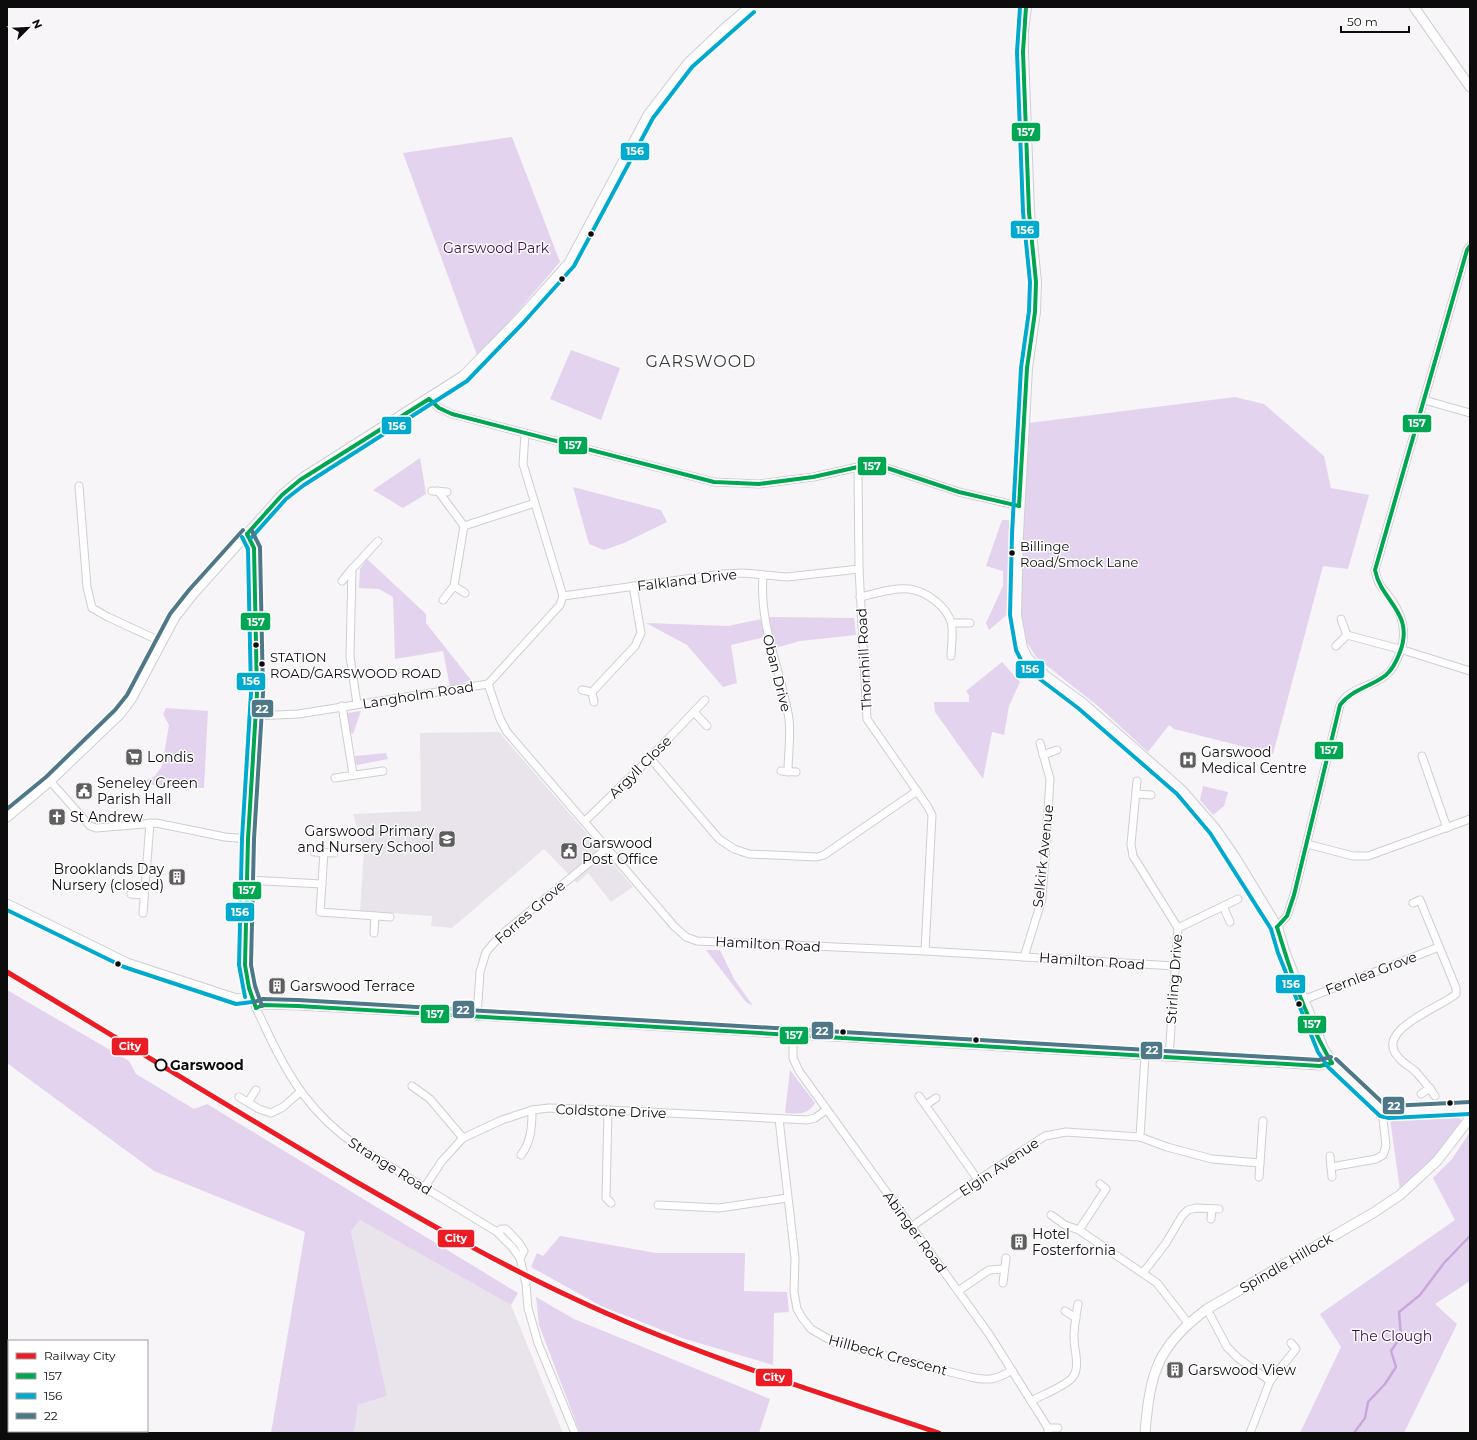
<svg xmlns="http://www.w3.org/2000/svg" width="1477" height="1440" font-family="Montserrat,sans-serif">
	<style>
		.built { fill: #e9e3eb }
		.green { fill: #e4d3ef }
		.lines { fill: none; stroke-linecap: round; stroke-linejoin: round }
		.stream { stroke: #c9a7dc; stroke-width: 2.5 }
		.minor-casing { stroke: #cfced0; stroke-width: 9 }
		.tertiary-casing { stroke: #cfced0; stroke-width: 11 }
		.secondary-casing { stroke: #cfced0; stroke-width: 12 }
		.minor { stroke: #fefefe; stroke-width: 7 }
		.tertiary { stroke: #fefefe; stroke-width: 9 }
		.secondary { stroke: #faf9fb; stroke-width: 10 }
		.bus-1-casing { stroke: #fff; stroke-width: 7 }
		.bus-2-casing { stroke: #fff; stroke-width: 7 }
		.bus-3-casing { stroke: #fff; stroke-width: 7 }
		.bus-1 { stroke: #00a651; stroke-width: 4 }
		.bus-2 { stroke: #00a9ce; stroke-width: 4 }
		.bus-3 { stroke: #4e7888; stroke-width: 4 }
		.rail-1-casing { stroke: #fff; stroke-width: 8 }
		.rail-1 { stroke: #ed1c24; stroke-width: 5 }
		.bus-dot { fill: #0d0c0d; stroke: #fff; stroke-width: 1.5 }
		.stop-dot { fill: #fff; stroke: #0d0c0d; stroke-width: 2 }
		.labels { text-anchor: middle; stroke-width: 3; stroke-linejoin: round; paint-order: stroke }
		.bus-label { font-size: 13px; fill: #0d0c0d; stroke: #fff; text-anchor: start }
		.park-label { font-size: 14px; fill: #3d0f53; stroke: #fff }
		.street-label { font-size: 14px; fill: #0d0c0d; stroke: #fff }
		.poi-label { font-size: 14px; fill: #0d0c0d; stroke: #fff; text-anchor: start }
		.stop-label { font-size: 14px; font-weight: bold; fill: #0d0c0d; stroke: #fff; text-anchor: start }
		.quarter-label { font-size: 16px; letter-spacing: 1px; fill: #383639; stroke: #fff }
		.line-badge { stroke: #fff; stroke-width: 1.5 }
		.badge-label { font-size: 11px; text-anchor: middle; font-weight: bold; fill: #fff }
	</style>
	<rect width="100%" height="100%" fill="#f7f5f8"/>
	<g class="built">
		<path d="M499,732L633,887L611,902L588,873L577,883L544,849L452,928L431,926L432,916L360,911L364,850L353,814L421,811L420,733Z"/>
		<path d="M360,1220L511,1305L563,1433H354L358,1405L387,1396L351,1231Z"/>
	</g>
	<g class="green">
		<path d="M512,137L560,262L478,358L403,153Z"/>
		<path d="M571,350L620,368L601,420L550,399Z"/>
		<path d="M1235,397L1264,404L1324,456L1331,488L1369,495L1348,569L1323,566L1273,754L1174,729L1169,725L1148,752L1098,706L1037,658L1026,641L1021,624L1023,529L1029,423Z"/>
		<path d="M420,458L426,494L403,508L373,490Z"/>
		<path d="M573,487L661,510L667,522L624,543L604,550L589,544Z"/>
		<path d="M1002,520H1009L1012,571L1010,612L989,630L986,623L1003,586V571L986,566Z"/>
		<path d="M367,559L426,614V623L471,680L450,687L443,651L395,659L393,597L379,589L359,588L360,569Z"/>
		<path d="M771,617L854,618L856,635L800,641L768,650L765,637L731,645L737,683L723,687L687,645L646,623L728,626Z"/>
		<path d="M1002,662L1020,682L1009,706L1004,735L992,732L983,779L935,712L934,702H969V695L966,691Z"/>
		<path d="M166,708L208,711L204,788L138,784L155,776L162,766L169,725L163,714Z"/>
		<path d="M361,711L353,734L350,732L347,713Z"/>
		<path d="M386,753L388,759L357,765L356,763L355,756Z"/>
		<path d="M1203,786L1228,792L1224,806L1213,815L1200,800Z"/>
		<path d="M706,950H720L734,979L753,1006L746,1002Z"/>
		<path d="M7,990L129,1061L136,1074L194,1109L207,1104L518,1293L511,1305L360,1220L351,1231L387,1396L358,1405L354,1433H271L305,1232L154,1171L7,1063Z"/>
		<path d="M790,1070L815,1103C808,1115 798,1114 785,1113Z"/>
		<path d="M1457,1117L1463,1121C1444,1147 1423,1169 1400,1190L1390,1119Z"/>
		<path d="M1470,1132V1281L1435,1304L1457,1324L1404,1433H1300L1341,1347L1320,1314L1455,1220L1433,1178L1452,1159Z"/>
		<path d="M560,1236L656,1253H745L744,1291L787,1292L789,1312L774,1313L773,1365L682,1338L601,1306L531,1267L537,1253L543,1256Z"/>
		<path d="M536,1297L574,1319L770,1399L759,1433H580L539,1325Z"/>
	</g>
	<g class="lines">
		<path class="stream" d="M1354,1433L1365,1418L1368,1402L1385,1384L1396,1367L1391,1351L1401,1336L1399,1312L1420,1295L1444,1263L1470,1236"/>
		<defs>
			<g id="minor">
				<path d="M429,399L439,408L452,414L714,482L759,484L813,477L858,467L873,466L887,468L959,492L1019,506"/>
				<path d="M1424,400L1470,413"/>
				<path d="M858,467L859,569L867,719L928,807L932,815L925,951"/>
				<path d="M79,486L87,587L92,608L108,617L162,642"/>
				<path d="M432,491L447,492"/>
				<path d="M438,491L464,526"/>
				<path d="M247,534L254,548C256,604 260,661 256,717C252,777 249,836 247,896C245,926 241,958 249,988C252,1002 259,1014 265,1027C288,1077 311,1114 357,1146L497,1232L512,1247L520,1258L526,1284L528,1308L538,1343L575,1433"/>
				<path d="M763,575C759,628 781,669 789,719C791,736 788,755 788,772"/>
				<path d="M342,581L352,569"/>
				<path d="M454,586L465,593"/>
				<path d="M563,596L722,574L744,573L787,577L859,569"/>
				<path d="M860,597C875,594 894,587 909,589C926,591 946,606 951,622C954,631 951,646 951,656"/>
				<path d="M443,600L454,586L464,526L535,503"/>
				<path d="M952,623H970"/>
				<path d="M1347,635L1403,650L1470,671"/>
				<path d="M1336,646L1347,635L1341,619"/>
				<path d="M488,684L500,719L507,732L674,926L686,937L697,941L925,951L1175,966"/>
				<path d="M582,690L592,692L594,702"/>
				<path d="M592,692L635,646L641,633L633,586"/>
				<path d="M357,704L350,656L352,569L378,541"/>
				<path d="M342,706L353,774"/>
				<path d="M694,712L707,726"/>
				<path d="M256,716L298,714L488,684L560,605L563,596L523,464L525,434"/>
				<path d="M1043,755L1057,750"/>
				<path d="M1422,756L1447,828"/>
				<path d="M650,758L719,839L734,849L749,854L817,857L824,855L917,791"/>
				<path d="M781,771L796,772"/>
				<path d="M335,778L383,771"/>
				<path d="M50,781L90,826L96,828L156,823L225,837L248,839"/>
				<path d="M1137,781L1131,844L1133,856L1178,928L1169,1057"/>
				<path d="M1136,794L1151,795"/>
				<path d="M585,821L650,758L705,700"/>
				<path d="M1307,844L1353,856H1368L1470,819"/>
				<path d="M314,852L334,853"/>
				<path d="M324,852L320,912L390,917"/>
				<path d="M247,880L322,884"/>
				<path d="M131,894L144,895"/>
				<path d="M7,903L127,962L237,998L251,996"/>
				<path d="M1413,903L1420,900L1456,988V994C1442,1007 1372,1030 1399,1058C1404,1064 1411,1067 1416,1072C1423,1080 1430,1088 1435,1096"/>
				<path d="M1223,906L1230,922"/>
				<path d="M143,913L150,823"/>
				<path d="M1277,927L1287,916L1294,895L1340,705C1351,684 1380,688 1393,667C1407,643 1408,623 1391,599C1383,589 1377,584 1375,570L1467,250L1470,246"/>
				<path d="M1178,928L1238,899"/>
				<path d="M374,933L375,916"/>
				<path d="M1024,957L1042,899L1046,843L1050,779L1040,743"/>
				<path d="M1303,1000L1439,947"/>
				<path d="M256,1008L263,1005L298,1006L477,1016L1320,1066L1332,1063"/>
				<path d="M477,1016L480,972L486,952L501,935L607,848"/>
				<path d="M793,1035V1058L799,1071L989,1334L1048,1428"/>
				<path d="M412,1086L430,1099L463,1138"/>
				<path d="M1421,1094L1430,1088"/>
				<path d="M919,1096L978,1180"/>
				<path d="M239,1097L259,1109L271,1113L283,1107L300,1092"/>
				<path d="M248,1102L256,1090"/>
				<path d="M926,1105L936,1098"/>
				<path d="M608,1110L606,1198L611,1203"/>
				<path d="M779,1119L795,1258L794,1292L797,1309L803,1319L811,1329L835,1343L970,1377C989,1381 996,1380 1012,1370"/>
				<path d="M1140,1137L1145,1055"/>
				<path d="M521,1155C531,1142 532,1127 532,1110"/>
				<path d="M1330,1156L1332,1177"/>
				<path d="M1331,1167L1376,1159L1383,1155L1386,1146L1382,1110"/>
				<path d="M1259,1177L1260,1163"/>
				<path d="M424,1188L442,1161L463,1138L502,1120L532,1110L549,1108L608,1110L807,1120L815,1118L826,1110"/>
				<path d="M658,1205L719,1208L787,1198"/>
				<path d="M1051,1215L1065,1225L1079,1230L1157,1283L1188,1323"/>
				<path d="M1211,1219L1212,1209"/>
				<path d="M911,1227L978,1180L1045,1136L1066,1132L1140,1137L1167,1147L1212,1159L1260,1163L1263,1121"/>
				<path d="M1079,1230L1106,1189L1100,1184"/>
				<path d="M497,1232L501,1229H506L519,1243L524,1251L520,1258"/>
				<path d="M1143,1273L1166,1243L1182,1216L1188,1210L1196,1208L1219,1209"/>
				<path d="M1003,1283L1006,1258"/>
				<path d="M958,1291L989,1270L1004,1269"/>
				<path d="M1207,1309L1227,1347L1238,1358L1270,1381"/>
				<path d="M1065,1311L1076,1318"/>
				<path d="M1031,1401C1042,1395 1064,1387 1072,1378C1081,1368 1074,1350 1074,1338C1074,1327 1076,1315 1078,1304"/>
				<path d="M1048,1433V1428H1058"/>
				<path d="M1250,1433L1270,1381L1296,1349L1291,1343"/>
			</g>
			<g id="tertiary">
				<path d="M1414,7L1470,87"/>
				<path d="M7,817L50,781L120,714L132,698L175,617L193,594L282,495L304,477L463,376L519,319L569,263L648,115L688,63L726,27L750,7"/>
				<path d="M1145,1433C1150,1373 1157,1346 1207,1309L1373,1213L1400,1195L1437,1161L1470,1118"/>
			</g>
			<path id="secondary" d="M1026,7L1023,31V52L1029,212L1036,282L1035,312L1027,368L1018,534L1016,615L1022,648L1027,658L1045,676L1082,703L1181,790L1215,829L1235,858L1277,927L1284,951L1323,1049L1332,1063L1382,1110L1389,1112L1470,1108"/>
		</defs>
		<use href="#minor" class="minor-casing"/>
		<use href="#tertiary" class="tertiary-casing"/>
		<use href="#secondary" class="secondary-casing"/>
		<use href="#minor" class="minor"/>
		<use href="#tertiary" class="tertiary"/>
		<use href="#secondary" class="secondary"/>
		<defs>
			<g id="bus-1">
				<path d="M429,399L439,408L452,414L714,482L759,484L813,477L858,467L873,466L887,468L959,492L1019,506"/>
				<path d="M1019,506L1027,368L1035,312L1036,282L1029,212L1023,52L1026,7"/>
				<path d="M247,534L254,548L257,693L248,839L245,965L249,988L256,1008"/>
				<path d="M247,534L282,495L300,480L429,399"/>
				<path d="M1277,927L1287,916L1294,895L1340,705C1352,689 1371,687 1386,675C1393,669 1397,660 1400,652C1415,612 1381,602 1375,570L1467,250L1470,246"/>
				<path d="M1277,927C1291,973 1307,1022 1332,1063"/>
				<path d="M256,1008L263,1005L298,1006L1320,1066L1332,1063"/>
			</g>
			<g id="bus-2">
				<path d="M1020,7L1017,52L1023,212L1030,282L1029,311L1021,368L1012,534L1010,615L1016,650L1022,662L1041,680L1078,708L1177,794L1210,833L1271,929L1278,953L1318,1052L1328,1067L1380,1116L1389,1118L1470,1114"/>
				<path d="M242,537L248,549L251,693L242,839L239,965L245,997"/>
				<path d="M251,538L286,499L304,485L467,381L523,323L574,266L653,118L692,67L754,12"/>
				<path d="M7,910L124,967L236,1004L252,1002"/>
			</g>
			<g id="bus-3">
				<path d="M252,531L260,547L263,693L254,839L251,965L255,986L262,1006"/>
				<path d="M7,809L46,777L115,710L127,695L170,614L189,590L243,530"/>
				<path d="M254,1002L263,999L298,1000L1319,1060L1331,1057"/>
				<path d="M1336,1059L1385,1105L1390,1106L1470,1102"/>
			</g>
		</defs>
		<use href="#bus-1" class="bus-1-casing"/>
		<use href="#bus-2" class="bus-2-casing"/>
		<use href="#bus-3" class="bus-3-casing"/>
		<use href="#bus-1" class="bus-1"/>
		<use href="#bus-2" class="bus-2"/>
		<use href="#bus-3" class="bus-3"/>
		<defs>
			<path id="rail-1" d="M7,972C122,1041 237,1112 353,1180C426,1222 499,1264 575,1299C692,1354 816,1391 939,1433"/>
		</defs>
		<use href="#rail-1" class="rail-1-casing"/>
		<use href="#rail-1" class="rail-1"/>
	</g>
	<defs>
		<symbol id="supermarket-square" viewBox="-11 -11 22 22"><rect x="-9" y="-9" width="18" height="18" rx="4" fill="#5f5e5f" stroke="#fff"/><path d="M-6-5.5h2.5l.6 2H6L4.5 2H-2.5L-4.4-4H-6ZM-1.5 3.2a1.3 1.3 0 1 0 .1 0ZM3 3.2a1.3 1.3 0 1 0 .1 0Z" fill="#fff"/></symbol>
		<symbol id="hospital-square" viewBox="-11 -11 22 22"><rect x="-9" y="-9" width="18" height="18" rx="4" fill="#5f5e5f" stroke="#fff"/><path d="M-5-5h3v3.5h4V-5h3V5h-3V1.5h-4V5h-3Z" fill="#fff"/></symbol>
		<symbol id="civic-square" viewBox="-11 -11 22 22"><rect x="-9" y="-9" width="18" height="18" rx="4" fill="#5f5e5f" stroke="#fff"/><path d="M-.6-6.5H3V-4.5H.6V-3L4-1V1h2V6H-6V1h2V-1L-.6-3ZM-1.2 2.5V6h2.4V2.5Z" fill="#fff"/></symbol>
		<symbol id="church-square" viewBox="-11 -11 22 22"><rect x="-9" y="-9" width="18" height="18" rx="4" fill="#5f5e5f" stroke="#fff"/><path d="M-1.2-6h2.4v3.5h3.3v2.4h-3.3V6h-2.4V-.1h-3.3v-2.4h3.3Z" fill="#fff"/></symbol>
		<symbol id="school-square" viewBox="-11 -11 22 22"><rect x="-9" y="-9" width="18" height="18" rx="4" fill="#5f5e5f" stroke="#fff"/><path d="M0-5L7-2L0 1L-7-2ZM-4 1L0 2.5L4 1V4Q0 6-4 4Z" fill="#fff"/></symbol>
		<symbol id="building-square" viewBox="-11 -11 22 22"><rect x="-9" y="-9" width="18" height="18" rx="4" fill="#5f5e5f" stroke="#fff"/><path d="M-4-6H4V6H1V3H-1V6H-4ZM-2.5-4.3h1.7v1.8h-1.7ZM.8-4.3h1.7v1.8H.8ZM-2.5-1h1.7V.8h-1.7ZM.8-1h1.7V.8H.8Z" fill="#fff"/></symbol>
	</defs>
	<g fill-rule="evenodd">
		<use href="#supermarket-square" x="124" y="747" width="20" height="20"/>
		<use href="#hospital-square" x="1178" y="750" width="20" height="20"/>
		<use href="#civic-square" x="74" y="781" width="20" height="20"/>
		<use href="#church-square" x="47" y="807" width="20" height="20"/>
		<use href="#school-square" x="437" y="829" width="20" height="20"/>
		<use href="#civic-square" x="559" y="841" width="20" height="20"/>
		<use href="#building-square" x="167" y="867" width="20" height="20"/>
		<use href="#building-square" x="267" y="976" width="20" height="20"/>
		<use href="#building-square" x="1009" y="1232" width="20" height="20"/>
		<use href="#building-square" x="1165" y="1360" width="20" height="20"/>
	</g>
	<g class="bus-dot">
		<circle cx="591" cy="234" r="3.5"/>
		<circle cx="562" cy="279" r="3.5"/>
		<circle cx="1012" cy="553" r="3.5"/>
		<circle cx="256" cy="645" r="3.5"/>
		<circle cx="262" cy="664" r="3.5"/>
		<circle cx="118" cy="964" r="3.5"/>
		<circle cx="1299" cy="1004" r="3.5"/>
		<circle cx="843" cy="1032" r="3.5"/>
		<circle cx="976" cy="1040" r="3.5"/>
		<circle cx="1450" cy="1103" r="3.5"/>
	</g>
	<circle class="stop-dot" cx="161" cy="1065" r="5.5"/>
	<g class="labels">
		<g class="bus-label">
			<text x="1020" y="551">Billinge<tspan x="1020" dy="16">Road/Smock Lane</tspan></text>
			<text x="270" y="662">STATION<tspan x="270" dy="16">ROAD/GARSWOOD ROAD</tspan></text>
		</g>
		<g class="park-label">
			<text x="496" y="253">Garswood Park</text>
			<text x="1392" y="1341">The Clough</text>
		</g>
		<g class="street-label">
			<text transform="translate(687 580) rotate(-7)" y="5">Falkland Drive</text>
			<text transform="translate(864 659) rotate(-93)" y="5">Thornhill Road</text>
			<text transform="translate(777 673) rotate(76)" y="5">Oban Drive</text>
			<text transform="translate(418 695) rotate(-9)" y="5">Langholm Road</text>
			<text transform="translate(640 767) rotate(-45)" y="5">Argyll Close</text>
			<text transform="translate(1043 856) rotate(-84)" y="5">Selkirk Avenue</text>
			<text transform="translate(530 912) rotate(-41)" y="5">Forres Grove</text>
			<text transform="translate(768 944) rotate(3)" y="5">Hamilton Road</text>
			<text transform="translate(1092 961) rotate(4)" y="5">Hamilton Road</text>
			<text transform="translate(1371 973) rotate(-21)" y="5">Fernlea Grove</text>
			<text transform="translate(1174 979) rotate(-86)" y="5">Stirling Drive</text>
			<text transform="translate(611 1111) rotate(2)" y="5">Coldstone Drive</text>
			<text transform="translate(390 1166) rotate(32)" y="5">Strange Road</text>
			<text transform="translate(999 1167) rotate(-34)" y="5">Elgin Avenue</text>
			<text transform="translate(915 1232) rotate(54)" y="5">Abinger Road</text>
			<text transform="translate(1286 1263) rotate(-30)" y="5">Spindle Hillock</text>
			<text transform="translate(888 1355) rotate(15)" y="5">Hillbeck Crescent</text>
		</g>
		<g class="poi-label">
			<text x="1201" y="757">Garswood<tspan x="1201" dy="16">Medical Centre</tspan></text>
			<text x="147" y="762">Londis</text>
			<text x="97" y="788">Seneley Green<tspan x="97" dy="16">Parish Hall</tspan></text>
			<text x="70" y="822">St Andrew</text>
			<text x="434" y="836" text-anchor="end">Garswood Primary<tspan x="434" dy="16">and Nursery School</tspan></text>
			<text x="582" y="848">Garswood<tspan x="582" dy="16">Post Office</tspan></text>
			<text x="164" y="874" text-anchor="end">Brooklands Day<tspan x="164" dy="16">Nursery (closed)</tspan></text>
			<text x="290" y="991">Garswood Terrace</text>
			<text x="1032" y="1239">Hotel<tspan x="1032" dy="16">Fosterfornia</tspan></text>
			<text x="1188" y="1375">Garswood View</text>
		</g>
		<g class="stop-label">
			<text x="170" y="1070">Garswood</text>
		</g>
		<g class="quarter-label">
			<text x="701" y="367">GARSWOOD</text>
		</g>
	</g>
	<g class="line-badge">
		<rect x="1011" y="122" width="30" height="20" rx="4" fill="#00a651"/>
		<rect x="620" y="142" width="30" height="19" rx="4" fill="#00a9ce"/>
		<rect x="1010" y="220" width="30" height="19" rx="4" fill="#00a9ce"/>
		<rect x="1402" y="414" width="30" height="19" rx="4" fill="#00a651"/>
		<rect x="381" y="416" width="31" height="19" rx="4" fill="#00a9ce"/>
		<rect x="558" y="436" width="30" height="19" rx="4" fill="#00a651"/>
		<rect x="857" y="456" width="30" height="20" rx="4" fill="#00a651"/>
		<rect x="240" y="612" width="31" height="19" rx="4" fill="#00a651"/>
		<rect x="1015" y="660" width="30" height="19" rx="4" fill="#00a9ce"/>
		<rect x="236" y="672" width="30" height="19" rx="4" fill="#00a9ce"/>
		<rect x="251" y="699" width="23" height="19" rx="4" fill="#4e7888"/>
		<rect x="1314" y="741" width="30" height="19" rx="4" fill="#00a651"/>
		<rect x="232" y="881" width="30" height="19" rx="4" fill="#00a651"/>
		<rect x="225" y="902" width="30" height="20" rx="4" fill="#00a9ce"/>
		<rect x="1275" y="974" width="31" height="20" rx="4" fill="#00a9ce"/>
		<rect x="452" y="1000" width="23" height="19" rx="4" fill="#4e7888"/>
		<rect x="420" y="1004" width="30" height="20" rx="4" fill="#00a651"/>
		<rect x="1297" y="1015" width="30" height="19" rx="4" fill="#00a651"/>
		<rect x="811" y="1021" width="23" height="19" rx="4" fill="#4e7888"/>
		<rect x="779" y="1026" width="30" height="19" rx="4" fill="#00a651"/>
		<rect x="111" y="1037" width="38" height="19" rx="4" fill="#ed1c24"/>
		<rect x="1140" y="1041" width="23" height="19" rx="4" fill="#4e7888"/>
		<rect x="1382" y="1096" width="23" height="19" rx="4" fill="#4e7888"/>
		<rect x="437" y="1229" width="38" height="19" rx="4" fill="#ed1c24"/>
		<rect x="755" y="1368" width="38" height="19" rx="4" fill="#ed1c24"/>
	</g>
	<g class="badge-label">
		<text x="1026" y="136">157</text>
		<text x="635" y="155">156</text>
		<text x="1025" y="234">156</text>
		<text x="1417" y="427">157</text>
		<text x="397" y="430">156</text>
		<text x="573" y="449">157</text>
		<text x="872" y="470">157</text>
		<text x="256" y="626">157</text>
		<text x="1030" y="673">156</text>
		<text x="251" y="685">156</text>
		<text x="262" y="713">22</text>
		<text x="1329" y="754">157</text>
		<text x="247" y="894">157</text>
		<text x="240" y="916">156</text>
		<text x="1291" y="988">156</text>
		<text x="463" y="1014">22</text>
		<text x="435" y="1018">157</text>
		<text x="1312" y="1028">157</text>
		<text x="822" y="1035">22</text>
		<text x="794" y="1039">157</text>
		<text x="130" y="1050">City</text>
		<text x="1152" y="1054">22</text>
		<text x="1394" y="1110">22</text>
		<text x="456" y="1242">City</text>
		<text x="774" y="1381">City</text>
	</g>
	<rect width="1477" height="1440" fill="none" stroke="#0d0c0d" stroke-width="16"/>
	<rect x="8" y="1340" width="140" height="92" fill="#ffffff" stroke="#9e9e9e"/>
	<rect x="16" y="1353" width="20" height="6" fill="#ed1c24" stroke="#9e9e9e"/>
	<text x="44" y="1360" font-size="12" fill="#0d0c0d">Railway City</text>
	<rect x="16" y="1373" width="20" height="6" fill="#00a651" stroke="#9e9e9e"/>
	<text x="44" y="1380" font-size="12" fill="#0d0c0d">157</text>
	<rect x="16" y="1393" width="20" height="6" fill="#00a9ce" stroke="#9e9e9e"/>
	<text x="44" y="1400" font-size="12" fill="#0d0c0d">156</text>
	<rect x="16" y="1413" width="20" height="6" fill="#4e7888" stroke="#9e9e9e"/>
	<text x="44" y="1420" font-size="12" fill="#0d0c0d">22</text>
	<g transform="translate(28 28) rotate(66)" stroke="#ffffff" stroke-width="3" paint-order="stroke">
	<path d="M0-3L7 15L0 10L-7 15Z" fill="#0d0c0d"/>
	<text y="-6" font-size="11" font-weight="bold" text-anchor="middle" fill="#0d0c0d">N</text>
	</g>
	<path d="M1341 26v6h68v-6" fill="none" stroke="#0d0c0d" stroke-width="2"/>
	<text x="1347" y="26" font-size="12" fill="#0d0c0d" stroke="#ffffff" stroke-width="3" paint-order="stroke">50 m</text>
</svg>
